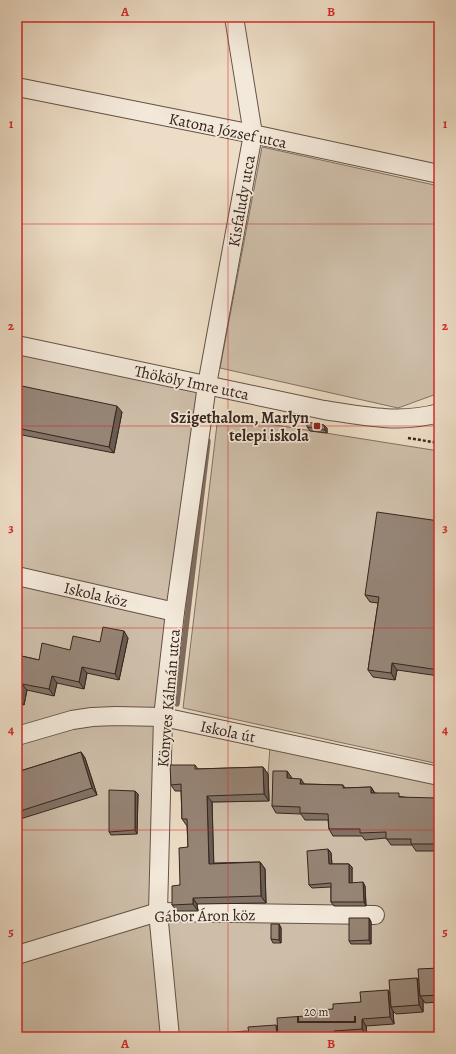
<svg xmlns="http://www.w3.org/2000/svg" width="456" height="1054" font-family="Alegreya,serif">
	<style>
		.green { fill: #cebea9; stroke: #827163 }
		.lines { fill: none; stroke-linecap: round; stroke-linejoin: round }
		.stream { stroke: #7f6d60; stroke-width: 5.5 }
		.minor-casing { stroke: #645247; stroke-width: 20 }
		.path { stroke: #37241d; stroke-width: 2.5; stroke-dasharray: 3 2; stroke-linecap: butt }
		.minor { stroke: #f3e9da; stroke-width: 18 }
		.wall { fill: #817265; stroke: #37241d }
		.shaded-wall { fill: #695c52; stroke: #37241d }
		.building { fill: #968475; stroke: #37241d }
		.grid { fill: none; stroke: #d62828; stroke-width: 1; stroke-opacity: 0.55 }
		.poi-dot { fill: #8f2418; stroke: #f3e9da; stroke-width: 1.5 }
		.labels { text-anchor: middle; stroke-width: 3.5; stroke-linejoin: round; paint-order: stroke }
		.street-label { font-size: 16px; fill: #37241d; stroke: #f3e9da }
		.poi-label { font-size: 16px; font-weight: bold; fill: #37241d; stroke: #f3e9da; text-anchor: end }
		.neatline { fill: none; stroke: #d62828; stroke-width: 1.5 }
		.grid-label { font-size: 13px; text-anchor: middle; font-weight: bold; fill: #d62828 }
	</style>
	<rect width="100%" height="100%" fill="#edddc6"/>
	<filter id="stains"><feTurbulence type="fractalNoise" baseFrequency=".005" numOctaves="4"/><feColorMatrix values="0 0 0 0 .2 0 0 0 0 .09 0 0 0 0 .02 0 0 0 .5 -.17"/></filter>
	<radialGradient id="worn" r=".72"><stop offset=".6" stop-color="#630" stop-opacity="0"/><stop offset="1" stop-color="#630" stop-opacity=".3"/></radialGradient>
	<g class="green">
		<path d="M262,147L439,186V393L398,408L220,368Z"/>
		<path d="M17,345L207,385L175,612L158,912L197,911L214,870L212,802L268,801V774L270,747L439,780V1037H17Z"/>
		<path d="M218,416L439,451V764L183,708Z"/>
	</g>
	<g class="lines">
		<path class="stream" d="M177,704L208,441"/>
		<defs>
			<g id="minor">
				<path d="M17,87L253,134L439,174"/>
				<path d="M17,345L324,410C362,416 400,424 439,413"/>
				<path d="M17,576L175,612"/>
				<path d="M17,736L72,720L92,717L116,716L163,717L439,776"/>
				<path d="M17,955L158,912L375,915"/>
				<path d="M170,1037L158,912L163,717L175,612L207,385L253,134L234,17"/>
			</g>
		</defs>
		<use href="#minor" class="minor-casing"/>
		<path class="path" d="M408,438L439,443"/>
		<use href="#minor" class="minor"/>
	</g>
	<g class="wall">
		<path d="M17,385L122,412L114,453L17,434Z"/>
		<path d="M324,425L327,428V433L310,431L307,427Z"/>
		<path d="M439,521V676L397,670L395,680L373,677L368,670L378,603L370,602L365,595Z"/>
		<path d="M128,638L119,680L87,673L84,689L57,683L54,696L27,690L24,705L17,703V655L39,660L100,642Z"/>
		<path d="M81,752L85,758L97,795L17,820V772Z"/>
		<path d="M195,765L198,769L263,767L268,774L269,801L212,802L213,863L260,862L265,869L266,903L197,904L198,911H177L172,905L180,885L188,847L187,826L182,819L181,791H175L171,785Z"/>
		<path d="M287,771L292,779L304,784L343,785L345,788L371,787L375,793L439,802V851H416L412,845H391L386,838L365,840L362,836H333L329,829L328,820H305L301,814L276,813L272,806Z"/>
		<path d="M135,791L138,794L137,834L111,835L109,832Z"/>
		<path d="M328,849L331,853L332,864H349L352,867V883L365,886L366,906H334L331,902V887L312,888L309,885Z"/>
		<path d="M369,918L371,922V944H351L349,941Z"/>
		<path d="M279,924L281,928V943H273L271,939Z"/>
		<path d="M439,968V1002L425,1003L423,1000V1012L396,1014L393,1011L394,1024L366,1026L367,1036L349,1037H248L249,1033L277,1027L305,1016L361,1002L390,994L419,981Z"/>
	</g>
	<g class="shaded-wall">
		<path d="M117,406L122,412L114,453L109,447Z"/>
		<path d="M324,425L327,428V433L325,430Z"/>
		<path d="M124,631L128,638L119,680L115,674Z"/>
		<path d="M392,663L397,670L395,680L391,673Z"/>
		<path d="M82,667L87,673L84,689L79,682Z"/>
		<path d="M52,676L57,683L54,696L49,689Z"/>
		<path d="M22,684L27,690L24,705L19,698Z"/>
		<path d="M81,752L85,758L97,795L92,788Z"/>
		<path d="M263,767L268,774L269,801L264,794Z"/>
		<path d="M287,771L292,778V785L287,778Z"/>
		<path d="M301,779L305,785L300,784Z"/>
		<path d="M371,787L375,794L371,793Z"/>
		<path d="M135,791L138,794L137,834L135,830Z"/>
		<path d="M207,796L212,802L214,870L209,864Z"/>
		<path d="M436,798L439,802V848L436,844Z"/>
		<path d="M328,849L331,853L332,867L329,864Z"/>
		<path d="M260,862L265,869L266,903L261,896Z"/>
		<path d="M349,864L352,867V886L349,883Z"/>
		<path d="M363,882L365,886L366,906L364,902Z"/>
		<path d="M193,898L197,904L198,911L193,904Z"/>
		<path d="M369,918L371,922V944L369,940Z"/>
		<path d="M279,924L281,928V943L279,940Z"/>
		<path d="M417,978L422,985L420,996L423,1000V1012L419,1005Z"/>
		<path d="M388,990L392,997L391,1007L393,1011L394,1024L390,1017Z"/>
		<path d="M362,1019L366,1026L367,1036L362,1029Z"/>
		<path d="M276,1025L281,1032V1037H277Z"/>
		<path d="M334,1031L338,1037H335L334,1036Z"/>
	</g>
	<g class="building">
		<path d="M17,385L117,406L109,447L17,428Z"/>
		<path d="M307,422L324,425L325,430L307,427Z"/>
		<path d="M377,512L439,521V670L392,663L391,673L368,670L379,597L365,595Z"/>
		<path d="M103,627L124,631L115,674L82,667L79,682L52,676L49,689L22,684L19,698H17V655L39,660L42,643L70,650L73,636L100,642Z"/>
		<path d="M81,752L92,788L17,812V772Z"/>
		<path d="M170,765H195V769L263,767L264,794L207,796L209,864L260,862L261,896L193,898V904L172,905V886L180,885L179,848L188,847L187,819H182L181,784L171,785Z"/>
		<path d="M273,771H287V778L301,779L300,784L343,785V788L371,787V793H399V797L436,798V844H411V839H386V832L360,833V829H329L328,814L300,813V807L272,806Z"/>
		<path d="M109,790L135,791V830L109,832Z"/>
		<path d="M328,849L329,864H349V883L363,882L364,902H331V883L309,885L307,851Z"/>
		<path d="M349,918H369V940L349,941Z"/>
		<path d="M271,924H279V940L271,939Z"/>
		<path d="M439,968V995L420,996L418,969Z"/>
		<path d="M417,978L419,1005L391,1007L389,980Z"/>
		<path d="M388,990L390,1017L362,1019V1029L334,1031V1036L318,1037H278L277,1018L305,1016V1011L333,1009V1004L361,1002L360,992Z"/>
		<path d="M276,1025L277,1037H249L248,1027Z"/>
		<path d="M247,1031L248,1037H220V1033Z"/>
	</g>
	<path class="grid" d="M228,17V1037M17,224H439M17,426H439M17,628H439M17,830H439"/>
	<rect class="poi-dot" x="313" y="422" width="8" height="8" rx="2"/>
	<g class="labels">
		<g class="street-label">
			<text transform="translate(228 130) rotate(12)" y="6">Katona József utca</text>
			<text transform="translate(241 201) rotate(-80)" y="6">Kisfaludy utca</text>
			<text transform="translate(192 382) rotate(12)" y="6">Thököly Imre utca</text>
			<text transform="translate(96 594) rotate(13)" y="6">Iskola köz</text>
			<text transform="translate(168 698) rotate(-85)" y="6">Könyves Kálmán utca</text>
			<text transform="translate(228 731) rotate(12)" y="6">Iskola út</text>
			<text transform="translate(205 915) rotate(-1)" y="6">Gábor Áron köz</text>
		</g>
		<g class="poi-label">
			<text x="309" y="423">Szigethalom, Marlyn<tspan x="309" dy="18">telepi iskola</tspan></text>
		</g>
	</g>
	<rect width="456" height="1054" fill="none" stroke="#edddc6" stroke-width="44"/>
	<path d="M298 1016v6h57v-6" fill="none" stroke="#37241d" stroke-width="2"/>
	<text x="304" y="1016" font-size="12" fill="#37241d" stroke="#f3e9da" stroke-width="3" paint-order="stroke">20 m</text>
	<rect x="22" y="22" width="412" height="1010" class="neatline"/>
	<g class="grid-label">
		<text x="125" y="16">A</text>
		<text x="331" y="16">B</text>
		<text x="11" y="128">1</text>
		<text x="445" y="128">1</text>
		<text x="11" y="330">2</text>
		<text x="445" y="330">2</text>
		<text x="11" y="532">3</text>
		<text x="445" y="532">3</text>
		<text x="11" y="734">4</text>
		<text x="445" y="734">4</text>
		<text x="11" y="936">5</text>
		<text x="445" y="936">5</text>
		<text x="125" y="1048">A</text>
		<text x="331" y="1048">B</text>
	</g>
	<rect width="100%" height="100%" filter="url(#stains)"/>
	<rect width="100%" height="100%" fill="url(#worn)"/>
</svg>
